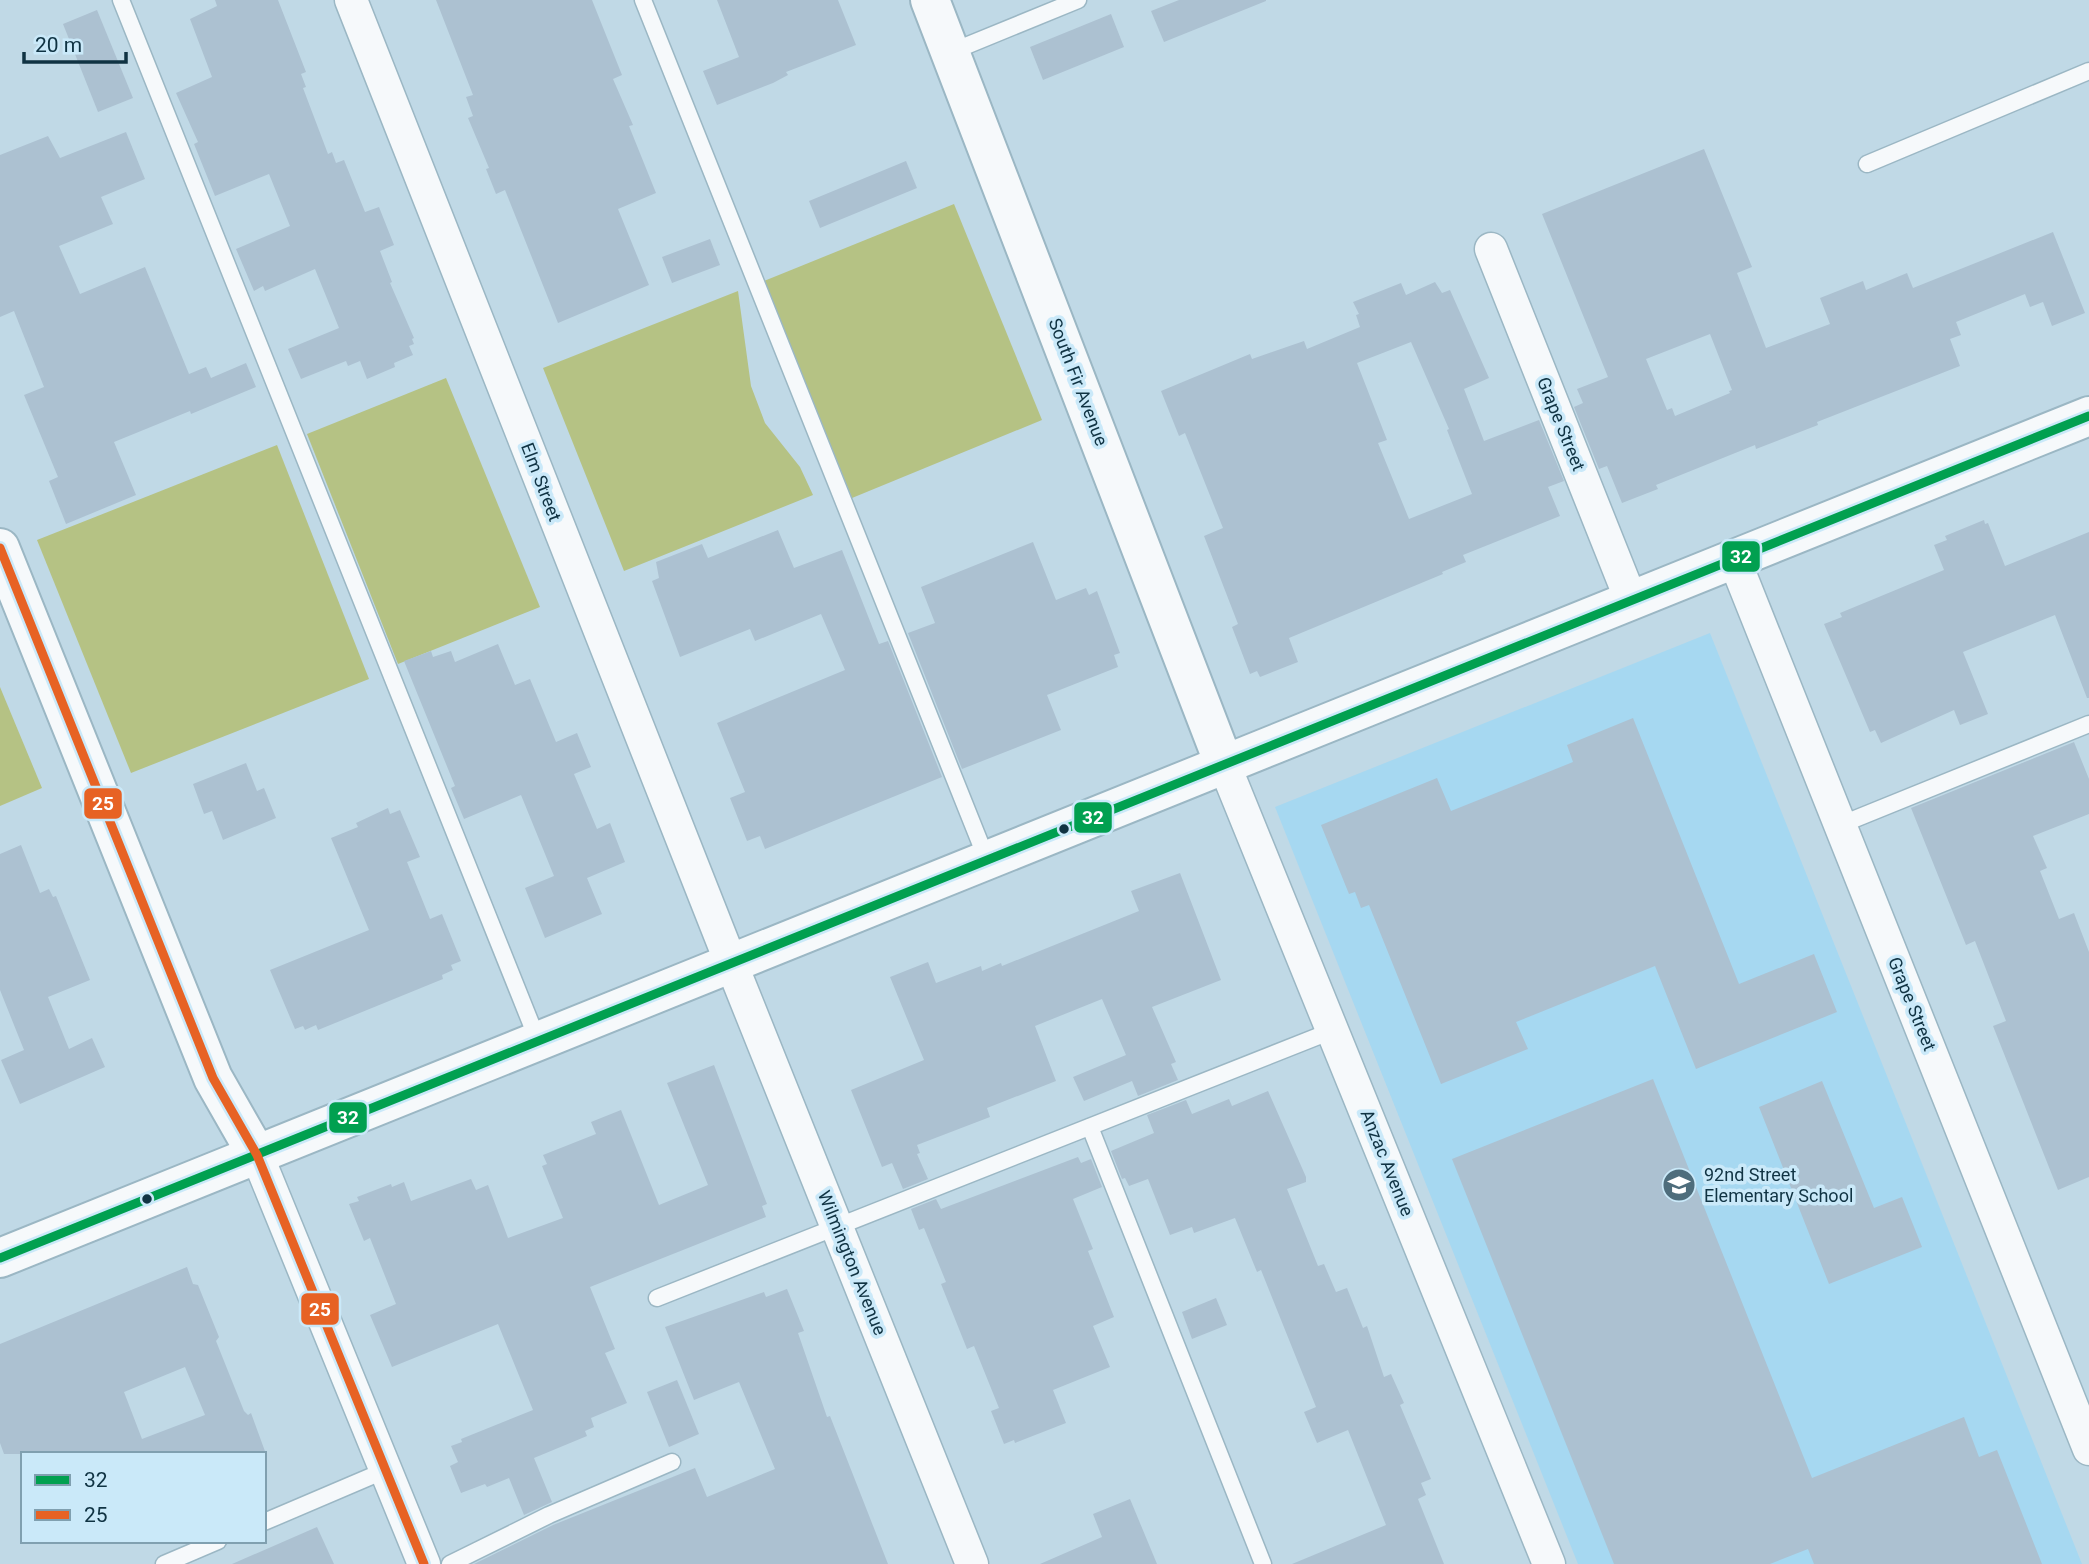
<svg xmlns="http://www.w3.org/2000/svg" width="2089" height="1564" font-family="Roboto,sans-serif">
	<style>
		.built { fill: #a6d8f1 }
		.green { fill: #b5c284 }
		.building { fill: #acc1d1; fill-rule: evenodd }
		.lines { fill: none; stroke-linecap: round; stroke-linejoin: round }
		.lane-casing { stroke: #9bb7c4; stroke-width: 19 }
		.street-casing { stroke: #9bb7c4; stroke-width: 35 }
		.secondary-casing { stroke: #9bb7c4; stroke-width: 42 }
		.lane { stroke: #f6f9fb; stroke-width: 16 }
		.street { stroke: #f6f9fb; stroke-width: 32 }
		.secondary { stroke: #f6f9fb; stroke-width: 38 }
		.bus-1-casing { stroke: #cae9f9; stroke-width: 14 }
		.bus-2-casing { stroke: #cae9f9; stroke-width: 14 }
		.bus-1 { stroke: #01a050; stroke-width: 9 }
		.bus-2 { stroke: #e76224; stroke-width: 9 }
		.bus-dot { fill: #103343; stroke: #cae9f9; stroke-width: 2.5 }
		.labels { text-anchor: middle; stroke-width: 7; stroke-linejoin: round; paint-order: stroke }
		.street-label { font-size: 18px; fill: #103343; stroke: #cae9f9 }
		.poi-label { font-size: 18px; fill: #103343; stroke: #cae9f9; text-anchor: start }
		.line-badge { stroke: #cae9f9; stroke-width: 2.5 }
		.badge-label { font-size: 19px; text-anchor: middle; font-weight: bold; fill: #fff }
	</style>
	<rect width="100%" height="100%" fill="#c0d9e6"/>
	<path class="built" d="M1710,633L2082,1564H1578L1275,807Z"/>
	<g class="green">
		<path d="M954,204L1042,420L852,498L764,281Z"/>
		<path d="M738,291L751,386L765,423L800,467L813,495L624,571L543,368Z"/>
		<path d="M446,378L540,607L398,664L307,434Z"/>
		<path d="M277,445L369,679L131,773L37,540Z"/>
		<path d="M0,687L42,788L0,806Z"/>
	</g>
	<g class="building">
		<path d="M215,0H278L306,72L301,74L306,87L303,88L328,154L332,152L336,163L344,160L365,212L379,207L394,245L380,251L392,282L390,283L414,338L412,339L414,344L409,346L413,355L394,363L395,367L367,379L360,361L348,366L346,361L301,379L288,349L339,328L315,269L265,291L263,286L254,291L236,249L290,226L269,174L215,196L194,144L198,142L176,93L212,77L190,19L217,6Z"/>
		<path d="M436,0H592L622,75L613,79L633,125L629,126L656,193L618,209L649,285L558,323L505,190L496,194L486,169L489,168L468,118L473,116L466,97L473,95Z"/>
		<path d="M717,0H838L856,45L786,72L788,75L773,83L717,105L703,71L739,57Z"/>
		<path d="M1179,0H1266V1L1164,42L1151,11Z"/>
		<path d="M97,10L133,98L98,112L63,24Z"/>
		<path d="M1111,14L1124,47L1043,80L1030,47Z"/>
		<path d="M126,132L145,179L101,197L113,224L59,246L80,294L145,267L189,374L206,367L211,378L246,363L256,387L191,414L190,411L114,442L136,495L66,524L49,481L58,477L24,395L44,387L14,311L0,317V155L48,136L60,158Z"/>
		<path d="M1704,149L1752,267L1737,273L1766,348L1830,324L1820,298L1863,281L1866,290L1907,273L1913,288L2053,232L2085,313L2052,326L2043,302L2030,307L2025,294L1956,322L1961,335L1950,339L1960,366L1817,422L1818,425L1756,449L1755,445L1656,485L1658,489L1622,503L1607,466L1599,469L1574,407L1583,403L1577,389L1608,377L1542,214ZM1710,334L1732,390L1729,391L1730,393L1675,416L1672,408L1667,410L1646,359Z"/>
		<path d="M906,161L917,188L820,228L809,201Z"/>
		<path d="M710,239L720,265L672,283L662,257Z"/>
		<path d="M1435,282L1442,293L1450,290L1489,378L1464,389L1484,441L1539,420L1564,481L1548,487L1560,516L1463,555L1466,562L1442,572L1443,574L1289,638L1298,662L1260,677L1257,671L1250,674L1232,627L1238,624L1204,536L1223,528L1185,433L1179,436L1161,391L1250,354L1252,359L1304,341L1307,349L1360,327L1356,315L1359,314L1353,302L1401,283L1406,295ZM1411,342L1449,429L1447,430L1472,494L1409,519L1378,443L1387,440L1357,363Z"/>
		<path d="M1984,520L1985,524L1988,523L2005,566L2089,532V698H2087L2055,615L1963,652L1988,714L1960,725L1954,710L1881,743L1875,730L1870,732L1824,624L1842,617L1840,613L1944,570L1934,545L1947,540L1945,536Z"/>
		<path d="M778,530L794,568L842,550L879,644L888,641L942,777L765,849L760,836L747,841L730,798L745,792L717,723L845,670L821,614L755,641L750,629L680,657L652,581L659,578L656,562L702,544L708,558Z"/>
		<path d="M1033,542L1056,600L1086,588L1089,595L1097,591L1120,653L1114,655L1118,667L1047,695L1061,730L962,769L908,633L935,623L921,587Z"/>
		<path d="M498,644L515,685L530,679L556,742L577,733L591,767L574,774L597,829L610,823L625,862L587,878L602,914L545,938L525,888L554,876L521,795L464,819L451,788L455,786L404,661L431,651L433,657L451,651L455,662Z"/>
		<path d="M1633,718L1739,984L1814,954L1837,1012L1696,1069L1655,966L1516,1022L1528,1049L1441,1084L1369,905L1361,908L1355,892L1349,894L1321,825L1437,778L1451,811L1573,762L1567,745Z"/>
		<path d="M2074,742L2089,779V814L2033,836L2047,868L2040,871L2059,919L2074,913L2089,952V1177L2058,1190L1993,1026L2006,1021L1975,941L1966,945L1911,808Z"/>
		<path d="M246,763L257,791L264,788L276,818L223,840L212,811L204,814L193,784Z"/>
		<path d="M388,808L390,814L400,810L420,857L407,862L430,919L442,914L461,961L451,965L453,970L442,975L443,979L318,1030L316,1025L305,1030L303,1026L295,1029L270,970L369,930L331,838L358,827L356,823Z"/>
		<path d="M21,845L40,893L49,889L53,897L56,896L90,980L48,997L69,1049L92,1038L105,1067L20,1104L1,1060L24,1050L0,990V854Z"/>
		<path d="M1180,873L1221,980L1152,1007L1176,1062L1171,1064L1178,1080L1138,1096L1132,1081L1084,1101L1073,1077L1126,1055L1102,999L1035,1026L1056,1081L987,1108L990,1117L917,1145L920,1153L917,1154L928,1179L903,1189L892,1163L882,1167L851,1090L924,1060L890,977L928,962L936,983L981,966L982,971L1001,963L1002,966L1139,911L1131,891Z"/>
		<path d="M714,1065L767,1204L762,1206L766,1217L590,1287L615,1349L605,1353L627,1403L591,1418L594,1427L585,1431L587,1436L534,1458L552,1502L524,1515L509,1478L487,1487L485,1484L461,1493L450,1466L458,1462L451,1446L462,1442L461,1439L533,1410L498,1324L392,1367L370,1315L396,1304L370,1238L364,1241L349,1204L359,1201L357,1197L391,1184L392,1187L404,1182L411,1201L471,1179L476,1190L488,1185L508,1238L563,1218L542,1166L547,1164L543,1155L596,1134L591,1122L621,1110L659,1205L708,1185L667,1083Z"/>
		<path d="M1653,1079L1812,1478L1964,1417L1979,1457L1997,1450L2042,1564H1814L1808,1549L1770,1564H1614L1452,1159Z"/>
		<path d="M1822,1081L1874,1208L1902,1197L1922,1247L1829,1284L1759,1107Z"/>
		<path d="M1268,1091L1306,1177V1182L1287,1189L1318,1266L1324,1264L1336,1292L1347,1288L1363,1328L1367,1326L1384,1377L1391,1374L1404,1403L1400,1405L1431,1479L1421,1483L1426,1495L1418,1499L1444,1564H1292L1386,1525L1348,1430L1317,1443L1304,1412L1316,1407L1261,1270L1257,1272L1235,1218L1194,1233L1192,1227L1170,1235L1148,1179L1129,1186L1125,1178L1122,1179L1111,1151L1154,1133L1147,1115L1186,1100L1192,1114L1229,1099L1232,1106Z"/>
		<path d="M1078,1157L1081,1163L1091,1159L1102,1187L1073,1199L1093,1249L1088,1251L1114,1317L1093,1326L1110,1367L1053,1390L1066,1423L1015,1443L1014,1440L1004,1444L991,1411L999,1408L974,1346L967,1349L941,1284L946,1282L924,1228L919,1230L911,1209L936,1199L941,1209Z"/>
		<path d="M187,1267L193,1284L198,1285L219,1337L216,1341L244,1411L248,1415L251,1413L266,1454H4L0,1443V1344ZM185,1367L205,1415L142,1439L124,1392Z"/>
		<path d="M787,1289L804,1331L798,1333L827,1417L830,1416L888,1564H474L553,1525L695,1468L707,1497L775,1469L739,1382L694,1400L665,1327L764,1292L766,1297Z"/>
		<path d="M1216,1298L1227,1325L1192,1339L1182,1312Z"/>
		<path d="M677,1380L699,1434L669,1447L647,1392Z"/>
		<path d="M1130,1499L1157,1564H1040L1102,1537L1093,1514Z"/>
		<path d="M317,1527L334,1564H232Z"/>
	</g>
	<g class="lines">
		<defs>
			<g id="lane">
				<path d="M121,0L538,1041"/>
				<path d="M643,0L987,860"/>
				<path d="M951,52L1078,0"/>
				<path d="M1867,164L2089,71"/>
				<path d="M1840,825L2089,724"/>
				<path d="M1090,1127L1263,1564"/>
				<path d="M657,1298L1334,1030"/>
				<path d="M264,1522L386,1470"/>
				<path d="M164,1564L218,1541"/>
				<path d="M450,1564L549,1515L672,1462"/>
			</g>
			<g id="street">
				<path d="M351,0L731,963L972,1564"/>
				<path d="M1491,249L1631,600"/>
				<path d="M1734,559L2089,1449"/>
				<path d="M1224,764L1549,1564"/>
				<path d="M257,1155L424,1564"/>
			</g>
			<g id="secondary">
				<path d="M930,0L1224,764"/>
				<path d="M0,548L213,1078L257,1155"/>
				<path d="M0,1258L2089,416"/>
			</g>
		</defs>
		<use href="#lane" class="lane-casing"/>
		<use href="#street" class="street-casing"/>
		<use href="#secondary" class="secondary-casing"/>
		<use href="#lane" class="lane"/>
		<use href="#street" class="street"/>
		<use href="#secondary" class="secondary"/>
		<defs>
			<path id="bus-1" d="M0,1258L2089,416"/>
			<path id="bus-2" d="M0,548L213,1078L257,1155L424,1564"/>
		</defs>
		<use href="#bus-1" class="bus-1-casing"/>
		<use href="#bus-2" class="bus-2-casing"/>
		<use href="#bus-1" class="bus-1"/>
		<use href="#bus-2" class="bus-2"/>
	</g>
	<defs>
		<symbol id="school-disc" viewBox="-11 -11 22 22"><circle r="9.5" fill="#4e6d7c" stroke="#cae9f9"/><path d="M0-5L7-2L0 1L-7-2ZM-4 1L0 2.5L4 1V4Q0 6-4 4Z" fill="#fff"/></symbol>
	</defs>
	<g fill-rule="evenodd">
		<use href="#school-disc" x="1660" y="1166" width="38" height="38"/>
	</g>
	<g class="bus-dot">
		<circle cx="1064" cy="829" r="6"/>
		<circle cx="147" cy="1199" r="6"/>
	</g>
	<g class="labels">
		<g class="street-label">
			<text transform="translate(1078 382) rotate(69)" y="6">South Fir Avenue</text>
			<text transform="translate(1561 424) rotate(68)" y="6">Grape Street</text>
			<text transform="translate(541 482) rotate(69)" y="6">Elm Street</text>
			<text transform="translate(1912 1004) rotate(68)" y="6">Grape Street</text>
			<text transform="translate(1387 1163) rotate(68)" y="6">Anzac Avenue</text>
			<text transform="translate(852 1263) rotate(68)" y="6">Wilmington Avenue</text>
		</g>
		<g class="poi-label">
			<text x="1704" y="1181">92nd Street<tspan x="1704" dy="21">Elementary School</tspan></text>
		</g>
	</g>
	<g class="line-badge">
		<rect x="1721" y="540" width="40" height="33" rx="7" fill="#01a050"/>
		<rect x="83" y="787" width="40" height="33" rx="7" fill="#e76224"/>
		<rect x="1073" y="801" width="40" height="33" rx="7" fill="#01a050"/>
		<rect x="328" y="1101" width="40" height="33" rx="7" fill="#01a050"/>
		<rect x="300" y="1292" width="40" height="34" rx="7" fill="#e76224"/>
	</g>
	<g class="badge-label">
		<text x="1741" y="563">32</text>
		<text x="103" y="810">25</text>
		<text x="1093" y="824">32</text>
		<text x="348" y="1124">32</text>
		<text x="320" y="1316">25</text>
	</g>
	<rect x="21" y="1452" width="245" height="91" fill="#cae9f9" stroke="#80a0b0" stroke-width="2"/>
	<rect x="35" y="1475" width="35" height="10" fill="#01a050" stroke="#80a0b0" stroke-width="2"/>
	<text x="84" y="1487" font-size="21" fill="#103343">32</text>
	<rect x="35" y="1510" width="35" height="10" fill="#e76224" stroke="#80a0b0" stroke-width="2"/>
	<text x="84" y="1522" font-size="21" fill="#103343">25</text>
	<path d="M24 52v10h102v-10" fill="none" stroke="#103343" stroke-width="3.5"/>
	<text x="35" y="52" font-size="21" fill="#103343" stroke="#cae9f9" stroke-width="5" paint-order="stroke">20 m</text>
</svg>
